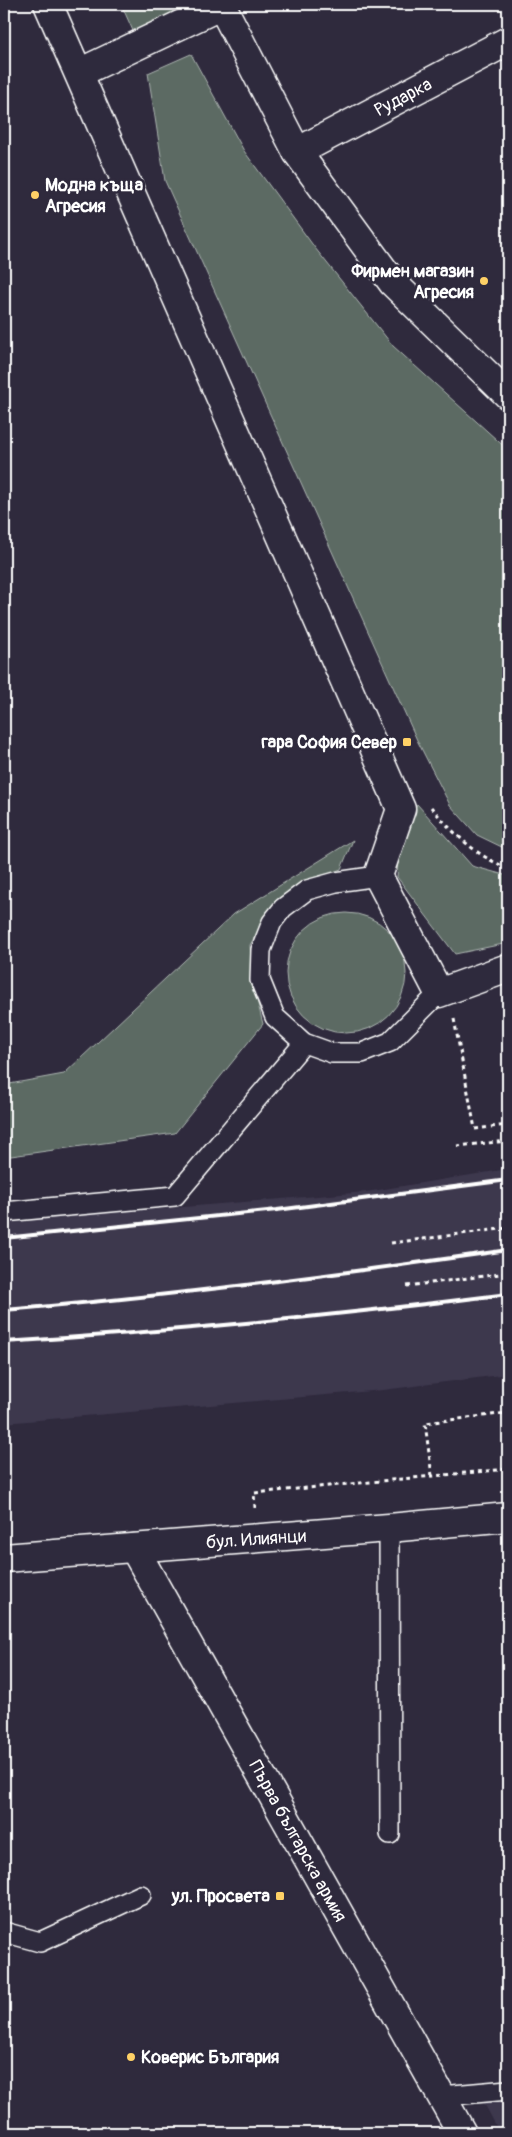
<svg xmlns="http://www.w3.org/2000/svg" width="512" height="2137" font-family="Pangolin,sans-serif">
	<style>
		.built { fill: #3e384e }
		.green { fill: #5b6b63; stroke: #adb5b1 }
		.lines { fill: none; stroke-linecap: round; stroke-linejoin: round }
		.service-casing { stroke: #fff; stroke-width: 22 }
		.minor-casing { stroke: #fff; stroke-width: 31 }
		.tertiary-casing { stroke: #fff; stroke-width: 31 }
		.path { stroke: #fff; stroke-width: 3; stroke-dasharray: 4 4; stroke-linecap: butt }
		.service { stroke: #2f2a3d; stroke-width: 19 }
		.minor { stroke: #2f2a3d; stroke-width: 28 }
		.tertiary { stroke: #2f2a3d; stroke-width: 28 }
		.rail { stroke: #fff; stroke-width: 4 }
		.poi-dot { fill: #ffd166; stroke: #2f2a3d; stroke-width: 2 }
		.labels { text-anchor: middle; stroke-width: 5; stroke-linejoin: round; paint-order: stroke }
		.street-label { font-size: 18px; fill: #fff; stroke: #2f2a3d }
		.poi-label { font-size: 18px; font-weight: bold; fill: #fff; stroke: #2f2a3d; text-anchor: end }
	</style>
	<rect width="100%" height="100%" fill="#2f2a3d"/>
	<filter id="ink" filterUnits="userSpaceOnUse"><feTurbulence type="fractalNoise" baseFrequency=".02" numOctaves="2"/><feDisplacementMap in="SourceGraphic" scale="10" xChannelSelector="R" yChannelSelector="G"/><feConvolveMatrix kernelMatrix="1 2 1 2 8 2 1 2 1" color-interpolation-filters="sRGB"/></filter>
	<g filter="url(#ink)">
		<g class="built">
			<path d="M508,1169V1374L383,1390L4,1423V1222L366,1192Z"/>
			<path d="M508,2101V2133H500L484,2103Z"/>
		</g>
		<g class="green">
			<path d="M121,4H169L175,16L134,33Z"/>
			<path d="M191,54L244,151L315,248L393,346L508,450V850L477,835L450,805L417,740L165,181L148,73Z"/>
			<path d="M417,804L472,866L508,876V943L455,954L397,877L399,842Z"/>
			<path d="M353,840L341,869L305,883L269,912L250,945L252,980L263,1024L175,1133L4,1157V1085L64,1074L234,914Z"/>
			<circle cx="346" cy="973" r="60"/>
		</g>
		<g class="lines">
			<defs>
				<g id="service">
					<path d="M378,876L336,882L307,890L283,908L272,922L261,950L260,980L275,1017L304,1043L332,1053H362L390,1042L439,993"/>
					<path d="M4,1212L175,1196L304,1043"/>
					<path d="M389,1528L390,1834"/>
					<path d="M4,1932L40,1942L141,1895"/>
					<path d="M442,2096L508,2090"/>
				</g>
				<g id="minor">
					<path d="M48,4L401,809L378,876L439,993L508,968"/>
					<path d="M221,4L297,152L393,283L508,395"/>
					<path d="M79,73L222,5"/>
					<path d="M297,152L508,41"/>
				</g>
				<g id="tertiary">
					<path d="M134,1548L462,2133"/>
					<path d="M4,1558L389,1528L508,1517"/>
				</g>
			</defs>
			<use href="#service" class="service-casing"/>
			<use href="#minor" class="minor-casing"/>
			<use href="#tertiary" class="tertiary-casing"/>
			<g class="path">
				<path d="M431,807C452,832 477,857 508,868"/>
				<path d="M454,1019L475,1129L508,1125"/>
				<path d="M457,1146L508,1141"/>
				<path d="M391,1243L508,1228"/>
				<path d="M407,1286L508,1273"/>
				<path d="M432,1476L425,1423L508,1413"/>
				<path d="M255,1508L254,1493L508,1469"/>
			</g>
			<use href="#service" class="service"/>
			<use href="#minor" class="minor"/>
			<use href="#tertiary" class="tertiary"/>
			<g class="rail">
				<path d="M4,1238L277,1210L508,1180"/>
				<path d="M4,1310C172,1296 341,1274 508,1250"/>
				<path d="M4,1342C172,1332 341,1315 508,1294"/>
			</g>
		</g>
	</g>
	<g class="poi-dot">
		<circle cx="35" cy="195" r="5"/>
		<circle cx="484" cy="281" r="5"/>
		<rect x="402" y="737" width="10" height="10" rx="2.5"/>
		<rect x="275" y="1891" width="10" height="10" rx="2.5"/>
		<circle cx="131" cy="2057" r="5"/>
	</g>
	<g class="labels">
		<g class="street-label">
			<text transform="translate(403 97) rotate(-28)" y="6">Рударка</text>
			<text transform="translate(256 1539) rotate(-4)" y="6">бул. Илиянци</text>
			<text transform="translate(298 1841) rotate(61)" y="6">Първа българска армия</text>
		</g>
		<g class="poi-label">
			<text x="45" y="191" text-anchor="start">Модна къща<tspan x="45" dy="21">Агресия</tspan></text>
			<text x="474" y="277">Фирмен магазин<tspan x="474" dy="21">Агресия</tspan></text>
			<text x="397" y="748">гара София Север</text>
			<text x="270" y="1902">ул. Просвета</text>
			<text x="141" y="2063" text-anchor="start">Коверис България</text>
		</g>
	</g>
	<rect width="512" height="2137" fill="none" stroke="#2f2a3d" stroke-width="20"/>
	<rect x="10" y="10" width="492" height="2117" fill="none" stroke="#fff" stroke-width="2" filter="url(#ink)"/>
</svg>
